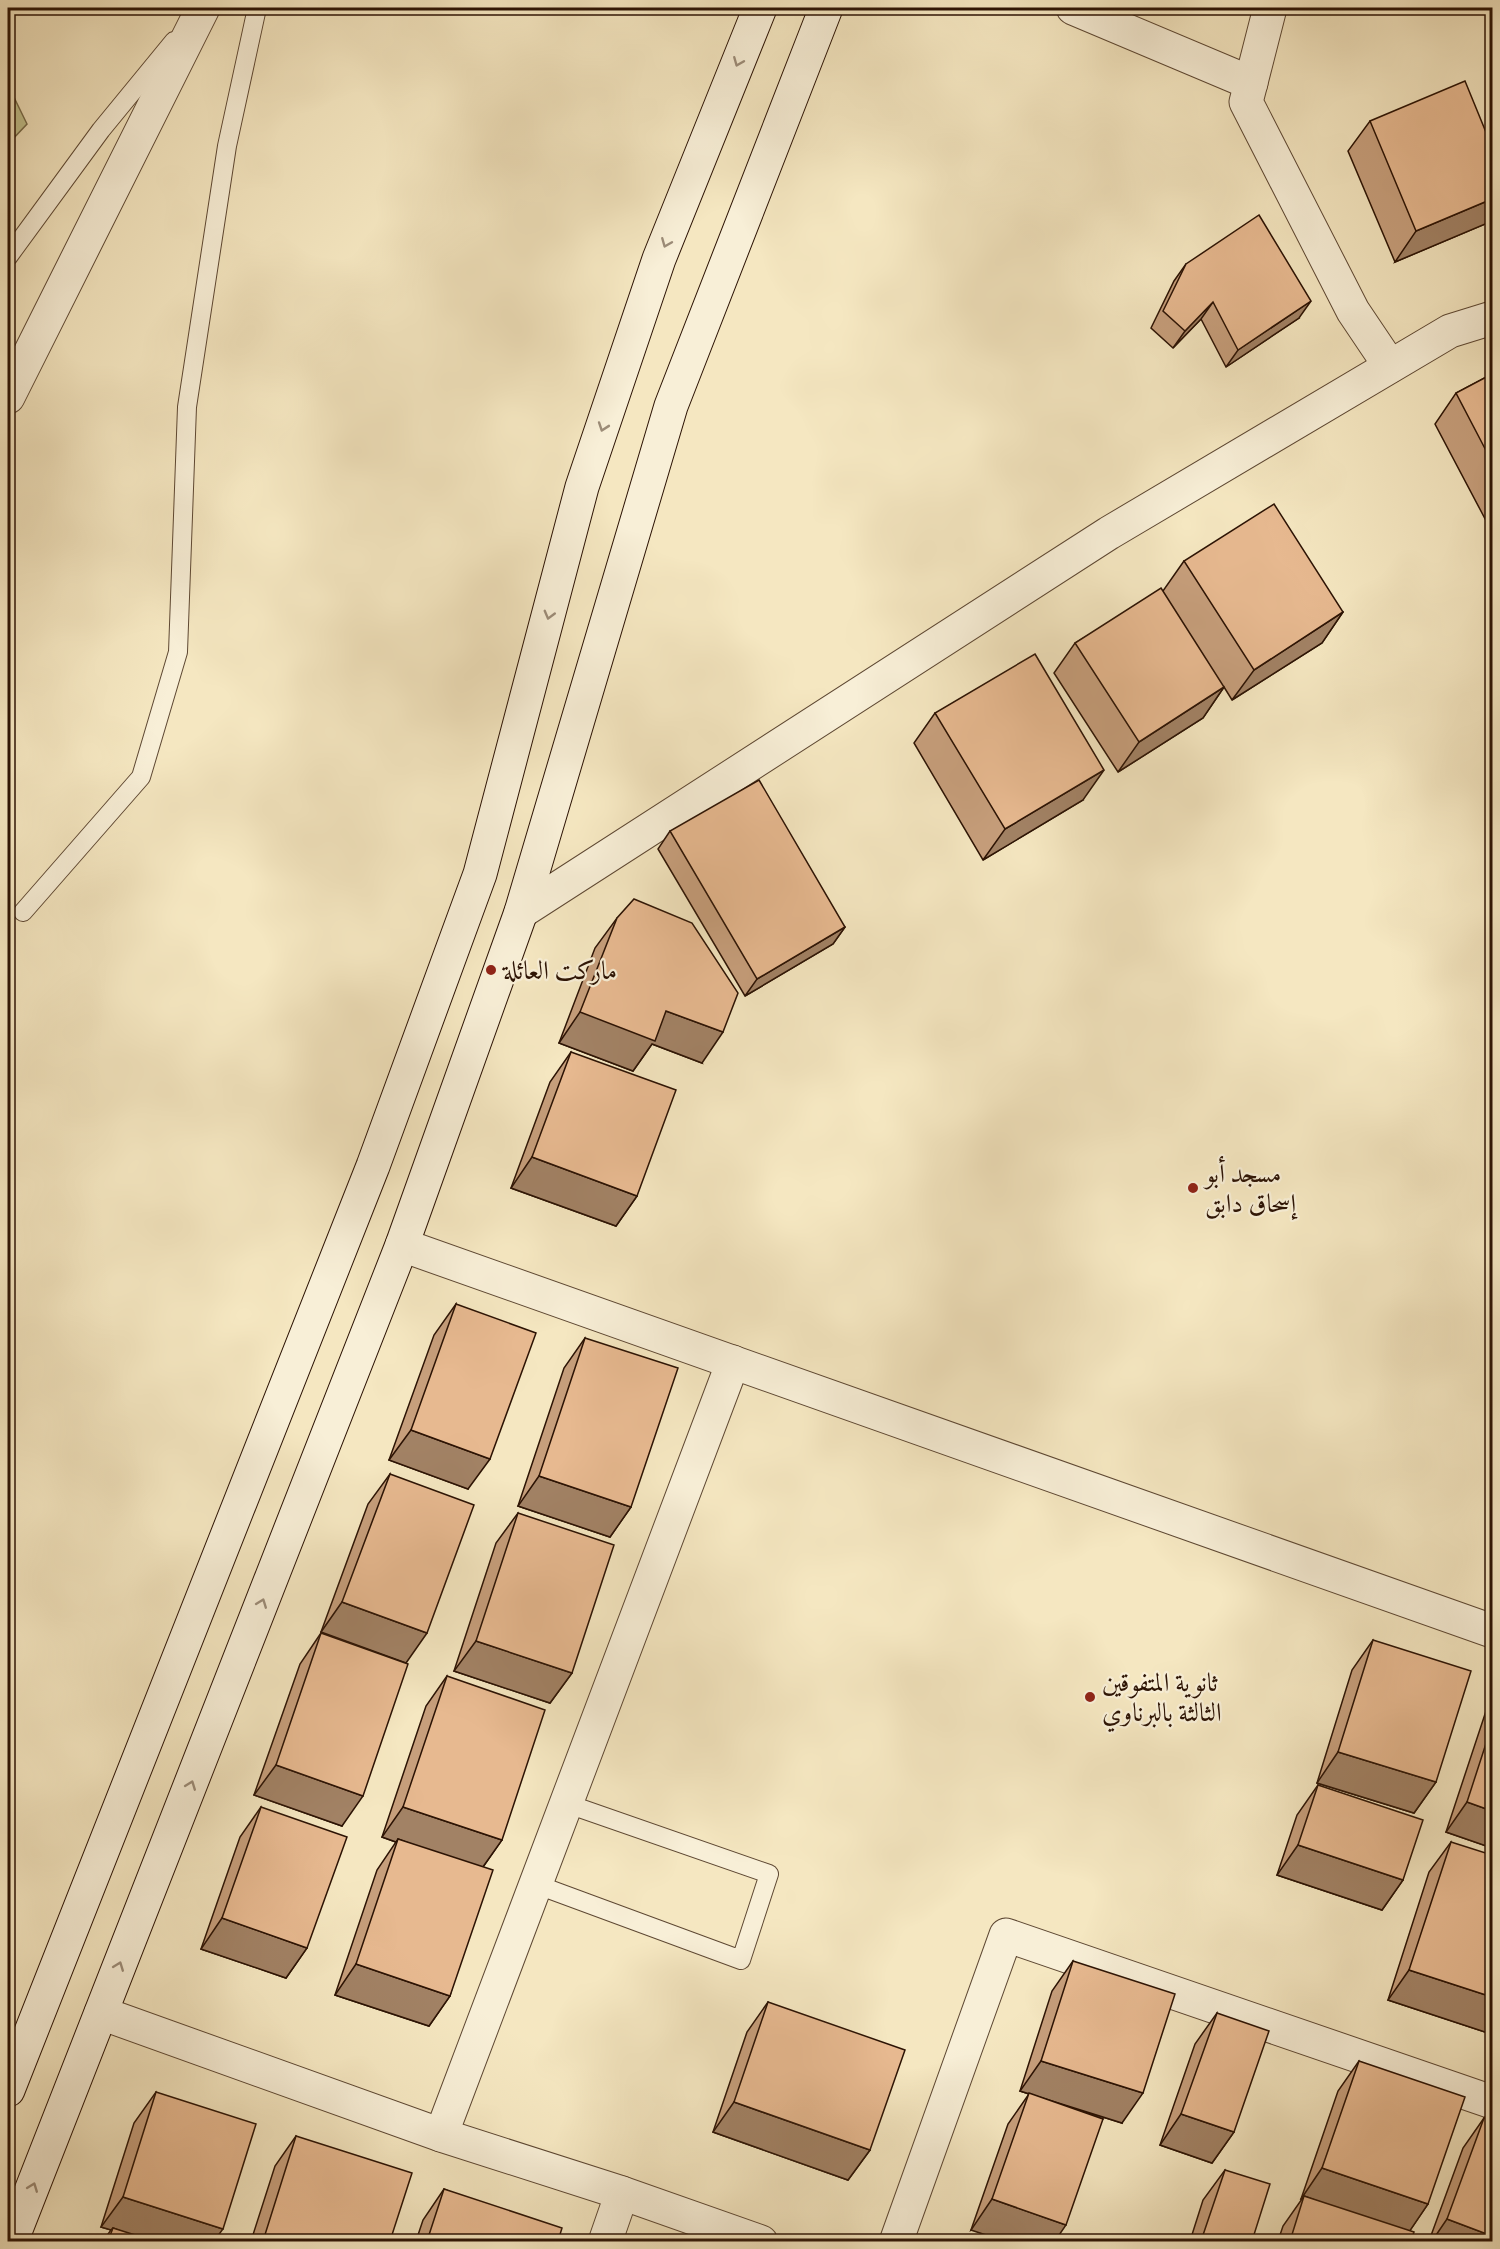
<svg xmlns="http://www.w3.org/2000/svg" width="1500" height="2249" font-family="'IM FELL Double Pica',Amiri,serif">
	<style>
		.green { fill: #c2c38e; stroke: #776b49; stroke-width: 1.5 }
		.lines { fill: none; stroke-linecap: round; stroke-linejoin: round }
		.lane-casing { stroke: #5e4833; stroke-width: 20 }
		.street-casing { stroke: #5e4833; stroke-width: 35 }
		.secondary-casing { stroke: #2c1304; stroke-width: 35 }
		.lane { stroke: #f8efd7; stroke-width: 18 }
		.street { stroke: #f8efd7; stroke-width: 33 }
		.secondary { stroke: #f8efd7; stroke-width: 33 }
		.wall { fill: #c79f7c; stroke: #2c1304; stroke-width: 1.5 }
		.shaded-wall { fill: #a28265; stroke: #2c1304; stroke-width: 1.5 }
		.building { fill: #e7b990; stroke: #2c1304; stroke-width: 1.5 }
		.oneway { stroke: #9c8c78 }
		.poi-dot { fill: #8f2418; stroke: #f8efd7; stroke-width: 2 }
		.labels { text-anchor: middle; stroke-width: 4.5; stroke-linejoin: round; paint-order: stroke }
		.poi-label { font-size: 26px; fill: #2c1304; stroke: #f8efd7; text-anchor: start }
	</style>
	<rect width="100%" height="100%" fill="#f5e7c1"/>
	<filter id="stains"><feTurbulence type="fractalNoise" baseFrequency=".00333" numOctaves="4"/><feColorMatrix values="0 0 0 0 .2 0 0 0 0 .09 0 0 0 0 .02 0 0 0 .5 -.17"/></filter>
	<radialGradient id="worn" r=".72"><stop offset=".6" stop-color="#630" stop-opacity="0"/><stop offset="1" stop-color="#630" stop-opacity=".3"/></radialGradient>
	<path class="green" d="M8,85L27,124L8,144Z"/>
	<g class="lines">
		<defs>
			<g id="lane">
				<path d="M8,257L101,130L174,41"/>
				<path d="M23,912L141,777L178,652L187,407L227,146L257,8"/>
				<path d="M535,1884L741,1960L769,1874L565,1803"/>
			</g>
			<g id="street">
				<path d="M1073,8L1251,83"/>
				<path d="M1270,8L1246,102L1353,311L1390,366"/>
				<path d="M8,397L203,8"/>
				<path d="M521,912L1109,533L1450,331L1492,318"/>
				<path d="M402,1245L1492,1631"/>
				<path d="M101,2013L441,2135L622,2193L761,2242"/>
				<path d="M441,2135L733,1362"/>
				<path d="M605,2242L622,2193"/>
				<path d="M896,2242L1006,1935L1492,2102"/>
			</g>
			<g id="secondary">
				<path d="M8,2090L373,1166L480,874L582,487L659,259L760,8"/>
				<path d="M11,2242L402,1245L521,912L671,406L826,8"/>
			</g>
		</defs>
		<use href="#lane" class="lane-casing"/>
		<use href="#street" class="street-casing"/>
		<use href="#secondary" class="secondary-casing"/>
		<use href="#lane" class="lane"/>
		<use href="#street" class="street"/>
		<use href="#secondary" class="secondary"/>
	</g>
	<g class="wall">
		<path d="M1370,121L1492,147V218L1490,222L1395,262L1348,151Z"/>
		<path d="M1186,264L1299,318L1226,367L1201,319L1173,348L1151,328L1174,281Z"/>
		<path d="M1492,374V532L1435,424L1456,393Z"/>
		<path d="M1184,561L1343,612L1322,643L1232,700L1224,687L1203,718L1118,772L1054,673L1075,643L1163,591Z"/>
		<path d="M935,713L1083,800L983,860L914,743Z"/>
		<path d="M670,831L845,927L833,944L745,996L658,849Z"/>
		<path d="M617,918L702,1063L652,1044L633,1071L559,1043L595,948Z"/>
		<path d="M571,1052L637,1196L616,1226L511,1188L550,1082Z"/>
		<path d="M456,1304L468,1489L389,1460L434,1335Z"/>
		<path d="M585,1338L631,1507L610,1537L518,1506L564,1368Z"/>
		<path d="M390,1474L406,1663L342,1826L254,1795L300,1664L321,1633L399,1661L321,1632L368,1504Z"/>
		<path d="M518,1513L572,1673L550,1703L454,1671L496,1543Z"/>
		<path d="M1373,1640L1436,1782L1414,1813L1317,1783L1352,1670Z"/>
		<path d="M447,1676L502,1840L483,1867L450,1996L429,2026L335,1995L377,1870L396,1842L382,1837L426,1706Z"/>
		<path d="M1492,1700V1848L1446,1832L1487,1708Z"/>
		<path d="M1318,1785L1403,1880L1382,1910L1277,1875L1297,1815Z"/>
		<path d="M261,1807L307,1948L286,1978L201,1949L240,1837Z"/>
		<path d="M1451,1842L1491,2034L1388,2000L1429,1872Z"/>
		<path d="M1073,1961L1122,2123L1044,2098L1103,2119L971,2230L1008,2124L1029,2094L1020,2091L1052,1991Z"/>
		<path d="M768,2002L870,2150L848,2180L713,2132L747,2032Z"/>
		<path d="M1217,2013L1234,2132L1212,2163L1160,2145L1195,2044Z"/>
		<path d="M1359,2061L1428,2204L1410,2230L1411,2241H1278L1283,2226L1302,2199H1301L1338,2091Z"/>
		<path d="M156,2092L214,2241H103L111,2230L101,2227L134,2123Z"/>
		<path d="M1484,2118L1492,2241H1429L1463,2148Z"/>
		<path d="M296,2136L390,2241H251L275,2166Z"/>
		<path d="M1225,2170L1252,2241H1190L1203,2200Z"/>
		<path d="M444,2189L558,2241H416L423,2220Z"/>
	</g>
	<g class="shaded-wall">
		<path d="M1492,199V218L1490,222L1395,262L1416,231Z"/>
		<path d="M1311,301L1299,318L1226,367L1238,350Z"/>
		<path d="M1213,302L1201,319L1173,348L1185,331Z"/>
		<path d="M1343,612L1322,643L1232,700L1254,670Z"/>
		<path d="M1224,687L1203,718L1118,772L1139,742Z"/>
		<path d="M1104,770L1083,800L983,860L1005,829Z"/>
		<path d="M845,927L833,944L745,996L757,979Z"/>
		<path d="M666,1011L723,1032L702,1063L652,1044L633,1071L559,1043L580,1012Z"/>
		<path d="M532,1157L637,1196L616,1226L511,1188Z"/>
		<path d="M411,1430L490,1459L468,1489L389,1460Z"/>
		<path d="M539,1476L631,1507L610,1537L518,1506Z"/>
		<path d="M342,1602L427,1633L406,1663L321,1632Z"/>
		<path d="M476,1641L572,1673L550,1703L454,1671Z"/>
		<path d="M1338,1752L1436,1782L1414,1813L1317,1783Z"/>
		<path d="M276,1765L363,1796L342,1826L254,1795Z"/>
		<path d="M1467,1802L1492,1811V1848L1446,1832Z"/>
		<path d="M403,1807L502,1840L480,1871L398,1839L396,1842L382,1837Z"/>
		<path d="M1298,1845L1403,1880L1382,1910L1277,1875Z"/>
		<path d="M222,1918L307,1948L286,1978L201,1949Z"/>
		<path d="M356,1964L450,1996L429,2026L335,1995Z"/>
		<path d="M1409,1970L1492,1997V2033L1491,2034L1388,2000Z"/>
		<path d="M1041,2061L1143,2093L1122,2123L1020,2091Z"/>
		<path d="M734,2102L870,2150L848,2180L713,2132Z"/>
		<path d="M1181,2114L1234,2132L1212,2163L1160,2145Z"/>
		<path d="M1322,2168L1428,2204L1407,2235L1304,2196L1302,2199H1301Z"/>
		<path d="M123,2197L223,2229L214,2241H145L113,2228L111,2230L101,2227Z"/>
		<path d="M992,2199L1066,2225L1055,2241H1004L971,2230Z"/>
		<path d="M1447,2219L1492,2236V2241H1432Z"/>
	</g>
	<g class="building">
		<path d="M1465,81L1492,147V199L1416,231L1370,121Z"/>
		<path d="M1259,215L1311,301L1238,350L1213,302L1185,331L1163,311L1186,264Z"/>
		<path d="M1492,374V462L1456,393Z"/>
		<path d="M1274,504L1343,612L1254,670L1184,561Z"/>
		<path d="M1161,588L1224,687L1139,742L1075,643Z"/>
		<path d="M1035,654L1104,770L1005,829L935,713Z"/>
		<path d="M759,780L845,927L757,979L670,831Z"/>
		<path d="M634,899L692,923L738,993L723,1032L666,1011L655,1041L580,1012L617,918Z"/>
		<path d="M571,1052L676,1090L637,1196L532,1157Z"/>
		<path d="M456,1304L536,1333L490,1459L411,1430Z"/>
		<path d="M585,1338L678,1368L631,1507L539,1476Z"/>
		<path d="M390,1474L474,1505L427,1633L342,1602Z"/>
		<path d="M518,1513L614,1545L572,1673L476,1641Z"/>
		<path d="M321,1633L408,1664L363,1796L276,1765Z"/>
		<path d="M1373,1640L1471,1671L1436,1782L1338,1752Z"/>
		<path d="M447,1676L545,1710L502,1840L403,1807Z"/>
		<path d="M1492,1725V1811L1467,1802Z"/>
		<path d="M1318,1785L1423,1820L1403,1880L1298,1845Z"/>
		<path d="M261,1807L347,1837L307,1948L222,1918Z"/>
		<path d="M398,1839L493,1870L450,1996L356,1964Z"/>
		<path d="M1451,1842L1492,1855V1997L1409,1970Z"/>
		<path d="M1073,1961L1175,1994L1143,2093L1041,2061Z"/>
		<path d="M768,2002L905,2050L870,2150L734,2102Z"/>
		<path d="M1217,2013L1269,2031L1234,2132L1181,2114Z"/>
		<path d="M1359,2061L1465,2097L1428,2204L1322,2168Z"/>
		<path d="M156,2092L256,2124L223,2229L123,2197Z"/>
		<path d="M1029,2093L1103,2119L1066,2225L992,2199Z"/>
		<path d="M1484,2118L1492,2121V2236L1447,2219Z"/>
		<path d="M296,2136L412,2173L390,2241H263Z"/>
		<path d="M1225,2170L1270,2184L1252,2241H1201Z"/>
		<path d="M444,2189L562,2228L558,2241H427Z"/>
		<path d="M1304,2196L1414,2232L1411,2241H1290Z"/>
		<path d="M113,2228L154,2241H108Z"/>
	</g>
	<defs><path id="oneway-chevron" d="M-2-3.5L2.5 0L-2 3.5" fill="none" stroke-width="1.6" stroke-linecap="round" stroke-linejoin="round" transform="scale(1.5)"/></defs>
	<g class="oneway">
		<use href="#oneway-chevron" transform="translate(738 62) rotate(112)"/>
		<use href="#oneway-chevron" transform="translate(666 243) rotate(112)"/>
		<use href="#oneway-chevron" transform="translate(603 427) rotate(109)"/>
		<use href="#oneway-chevron" transform="translate(549 615) rotate(105)"/>
		<use href="#oneway-chevron" transform="translate(262 1603) rotate(-69)"/>
		<use href="#oneway-chevron" transform="translate(191 1785) rotate(-69)"/>
		<use href="#oneway-chevron" transform="translate(119 1966) rotate(-69)"/>
		<use href="#oneway-chevron" transform="translate(33 2187) rotate(-69)"/>
	</g>
	<g class="poi-dot">
		<circle cx="491" cy="970" r="6"/>
		<circle cx="1193" cy="1188" r="6"/>
		<circle cx="1090" cy="1697" r="6"/>
	</g>
	<g class="labels">
		<g class="poi-label">
			<text x="503" y="979">ماركت العائلة</text>
			<text x="1205" y="1182">مسجد أبو<tspan x="1205" dy="30">إسحاق دابق</tspan></text>
			<text x="1102" y="1691">ثانوية المتفوقين<tspan x="1102" dy="30">الثالثة بالبرناوي</tspan></text>
		</g>
	</g>
	<rect width="1500" height="2249" fill="none" stroke="#f5e7c1" stroke-width="30"/>
	<rect x="9" y="9" width="1482" height="2231" fill="none" stroke="#2c1304" stroke-width="3"/>
	<rect x="15" y="15" width="1470" height="2219" fill="none" stroke="#2c1304" stroke-width="1.5"/>
	<rect width="100%" height="100%" filter="url(#stains)"/>
	<rect width="100%" height="100%" fill="url(#worn)"/>
</svg>
